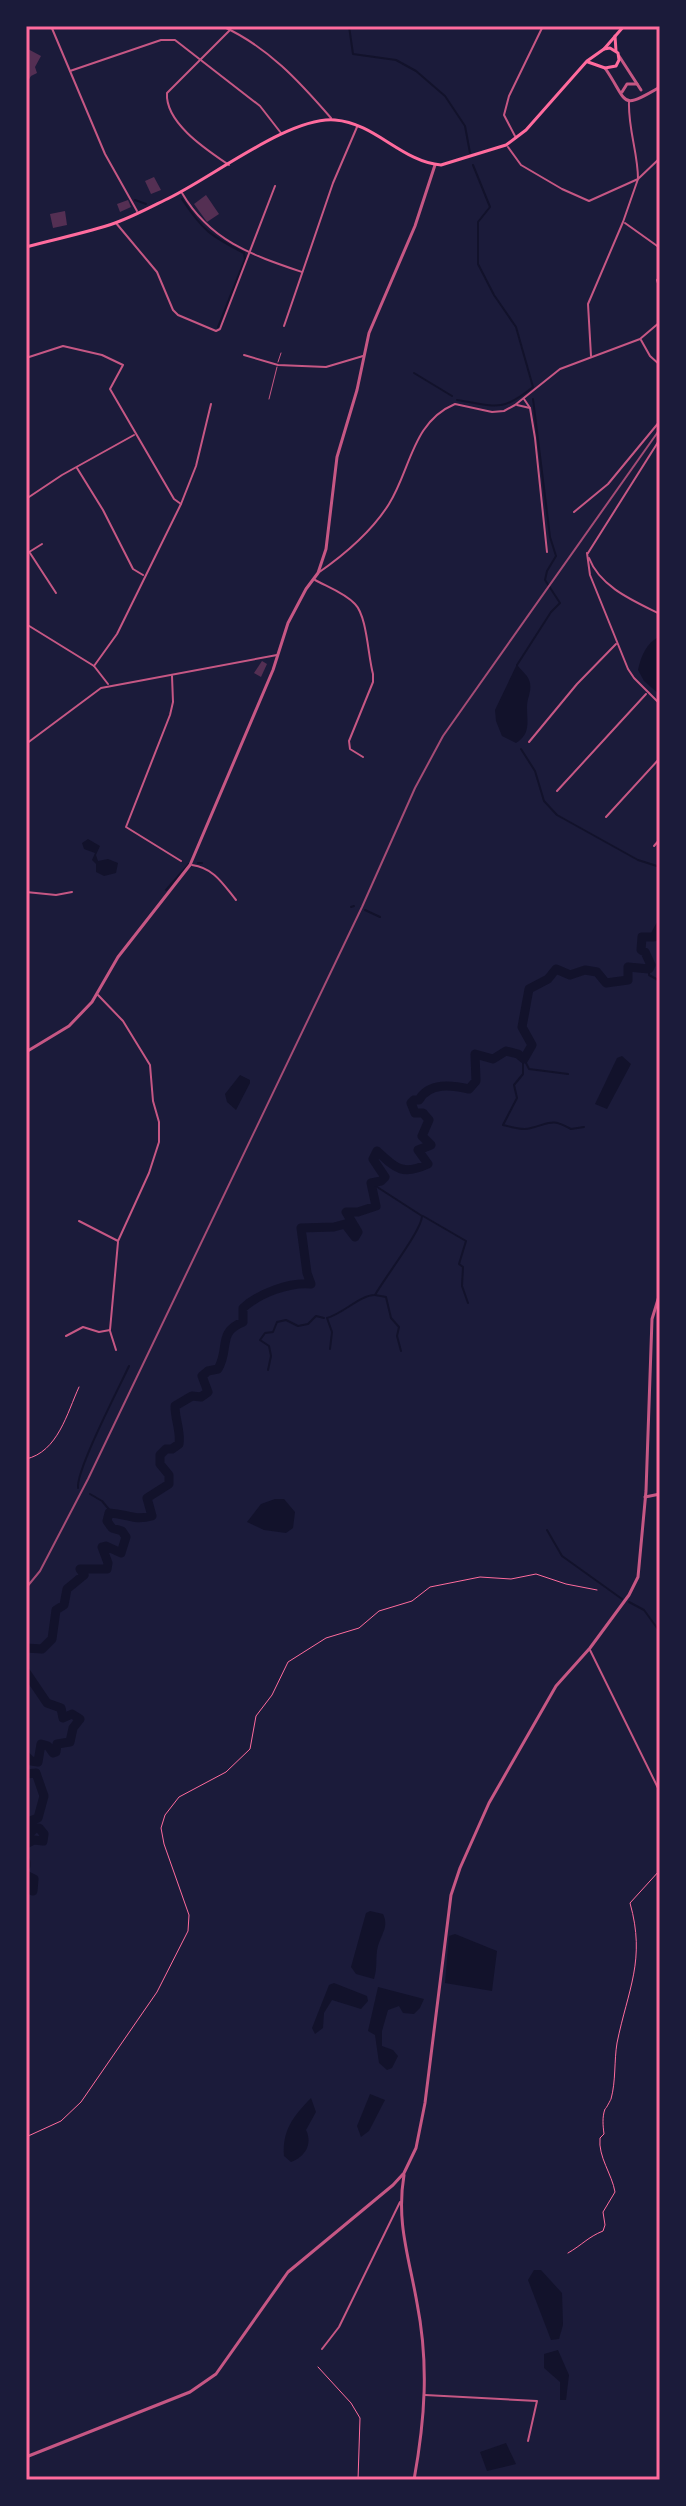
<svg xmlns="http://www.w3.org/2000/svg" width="686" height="2506" font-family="Manrope,sans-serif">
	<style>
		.water { fill: #12122b }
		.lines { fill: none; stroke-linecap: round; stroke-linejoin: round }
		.stream { stroke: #12122b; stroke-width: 2 }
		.river { stroke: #12122b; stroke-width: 9 }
		.building { fill: #542f53 }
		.path { stroke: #ff6b9d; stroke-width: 1 }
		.service { stroke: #c65784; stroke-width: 1 }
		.minor { stroke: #c65784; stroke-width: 2 }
		.tertiary { stroke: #c65784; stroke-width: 3 }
		.secondary { stroke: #ff6b9d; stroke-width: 3 }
		.rail { stroke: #a44b75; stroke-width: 2 }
		.neatline { fill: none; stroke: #ff6b9d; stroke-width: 3 }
	</style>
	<rect width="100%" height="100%" fill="#1b1b3a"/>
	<g class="water">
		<path d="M660,636V695L644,681L638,670C641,656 646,643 660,636Z"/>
		<path d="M517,664C520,670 527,674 529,680C533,690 527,697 527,707C527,722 531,734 516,743L502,736L496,721L495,710Z"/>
		<path d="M88,839L100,846L96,855L98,861L108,859L118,863L116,873L104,876L96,872V864L92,860L95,853L84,849L82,843Z"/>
		<path d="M622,1056L631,1064L607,1109L595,1104L617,1058Z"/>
		<path d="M240,1075L250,1080V1083L236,1110L227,1102L225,1094Z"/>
		<path d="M275,1499H284L295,1512L293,1528L286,1533L264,1530L247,1522L261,1504Z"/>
		<path d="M370,1911L383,1914C389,1926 382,1933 378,1946C375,1957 378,1966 374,1979L356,1974L351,1967L366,1913Z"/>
		<path d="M455,1934L497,1951L492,1991L445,1983L449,1936Z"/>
		<path d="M334,1983L367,1996L368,2001L361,2009L332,2000L324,2013L323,2028L315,2034L312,2028L329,1985Z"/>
		<path d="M378,1987L424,1999L420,2008L414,2014L403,2013L399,2006L388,2010L382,2031V2046L393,2050L398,2056L392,2068L387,2070L379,2063L375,2035L368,2031Z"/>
		<path d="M370,2094L385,2100L369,2131L361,2137L357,2126Z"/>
		<path d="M311,2098L316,2112L306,2130C313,2144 305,2157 291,2162L284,2156C282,2131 293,2116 311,2098Z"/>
		<path d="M534,2270H541L562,2293L563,2325L559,2339L551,2340L528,2280Z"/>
		<path d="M558,2350L569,2375L566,2400H560V2382L544,2368V2354Z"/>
		<path d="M506,2443L516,2464L487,2471L480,2452Z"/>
	</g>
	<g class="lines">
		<g class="stream">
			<path d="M349,26L353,54L396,60L416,71L445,96L465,126L470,153"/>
			<path d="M182,199C203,231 211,236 244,253L245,259L218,327"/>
			<path d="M135,200L146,204"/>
			<path d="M414,373L452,396"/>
			<path d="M457,400C496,406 501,413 533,387L516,327L494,295L478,264V222L490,207L473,165"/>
			<path d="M517,665L551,612L560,603L545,580L547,571L556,556L550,537L533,399"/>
			<path d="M521,749L535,771L544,801L557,815L638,860L660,867"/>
			<path d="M198,863H202"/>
			<path d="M166,890L189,864"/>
			<path d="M351,907L354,906"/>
			<path d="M365,910L380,917"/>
			<path d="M649,969V975L660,981"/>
			<path d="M524,1059L529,1069L568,1074"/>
			<path d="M523,1061V1074L514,1085L517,1098L503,1125C512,1127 522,1131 531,1128C551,1123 551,1118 571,1129L584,1127"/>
			<path d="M423,1216L466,1241L459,1264L463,1267L462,1286L468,1303"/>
			<path d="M375,1295L386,1297L391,1318L399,1327L397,1336L401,1351"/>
			<path d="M330,1349L332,1332L327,1318C344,1313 360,1295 375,1295C385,1277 422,1230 422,1216L371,1183"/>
			<path d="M268,1370L271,1356L269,1346L260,1340L265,1333L273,1332L277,1322L286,1320L298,1326L308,1324L316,1316L324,1318"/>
			<path d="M78,1488C76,1470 119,1388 129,1366"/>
			<path d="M90,1494L102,1501L112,1513"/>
			<path d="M547,1530L562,1556L622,1599"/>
			<path d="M629,1602L644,1610L660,1632"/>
		</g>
		<g class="river">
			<path d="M26,1648L42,1649L52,1639L56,1610L64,1605L67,1589L84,1575L80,1569H107L108,1563L102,1547L106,1546L121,1553L126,1537L122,1531L112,1528L107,1521L109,1513C128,1514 133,1521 152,1516L147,1498L169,1484V1475L160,1464V1455L166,1449H172L179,1444C181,1431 175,1420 175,1406L192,1396L201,1397L208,1392L202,1376L208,1371L218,1369C230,1349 217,1332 243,1322V1308C260,1293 289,1282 311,1284L307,1273L301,1228L334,1227L345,1224L355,1237L358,1232L346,1212H358L376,1206L371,1183L381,1181L385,1177L373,1159L377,1151C395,1168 402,1176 428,1164L418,1150L431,1145L422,1136L429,1120L423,1113H415L411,1103L414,1100H419C429,1082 452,1085 469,1089L476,1081L475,1054L493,1059L506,1051L518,1054L524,1059L532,1045L522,1027L529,989L548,979L556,969L570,975L585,970L597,972L606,983L628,980V967L649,969L651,965L645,952L641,950L642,937H654L660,926"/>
			<path d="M26,1672L47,1703L61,1708L63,1718L72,1714L80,1719L73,1728L70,1742L57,1744L56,1752L53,1753L48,1746L41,1744L38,1762L31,1761L26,1756"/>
			<path d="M26,1774L36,1773L44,1796L38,1818L30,1821L28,1835L35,1828H39L44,1834L43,1841L34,1840L26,1844"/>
			<path d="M26,1862V1866"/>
			<path d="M26,1875L34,1879L33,1891L26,1888"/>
		</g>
	</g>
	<g class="building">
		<path d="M26,48L41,56L35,67L37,73L31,76L28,81L26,80Z"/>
		<path d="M154,177L161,190L151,194L145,181Z"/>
		<path d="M206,195L219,214L207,222L194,204Z"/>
		<path d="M128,200L131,207L120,212L117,204Z"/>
		<path d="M65,211L67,225L53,228L50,214Z"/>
		<path d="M262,661L267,664L261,677L254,673Z"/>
	</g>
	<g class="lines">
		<g class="path">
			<path d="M26,1459C58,1452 67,1413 79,1387"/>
			<path d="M26,2137L61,2121L81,2102L157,1992L188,1931L189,1915L164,1844L161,1828L165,1815L179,1797L226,1772L250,1749L256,1716L272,1695L288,1662L326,1638L359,1628L379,1611L412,1601L430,1587L480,1577L511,1579L536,1574L566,1584L597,1590"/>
			<path d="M568,2253C582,2245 588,2237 603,2231L605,2225L603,2212L615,2192C612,2174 598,2157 600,2138L604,2134C603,2126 602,2117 605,2109C606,2109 611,2099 611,2099C616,2081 614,2061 617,2043C628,1989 646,1960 630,1903L660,1870"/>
			<path d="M318,2367L351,2403L360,2418L358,2480"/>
		</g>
		<g class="service">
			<path d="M278,362L281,353"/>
			<path d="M269,399L277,367"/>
		</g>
		<g class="minor">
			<path d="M51,26L105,154L137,211"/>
			<path d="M222,26C268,47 299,81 331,118"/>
			<path d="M70,71L161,40H175L260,106L281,133"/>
			<path d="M516,138L504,115L509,96L543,26"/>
			<path d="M508,147L521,165L562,189L589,201L638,179C638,153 628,129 629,102"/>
			<path d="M229,165C207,150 165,123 167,93L230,30"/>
			<path d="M182,193C210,241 252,255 302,272"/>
			<path d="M116,223L157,272L173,310L178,315L216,331L220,329L275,186"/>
			<path d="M625,223L660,248"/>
			<path d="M660,277L657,280L660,290"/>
			<path d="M284,326L333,183L357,127"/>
			<path d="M641,340L650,356L660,365"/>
			<path d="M244,355L278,365L326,367L363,356"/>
			<path d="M591,356L588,304L623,222L638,179L660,158"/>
			<path d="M26,358L63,346L102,355L123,365L110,389L174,499L181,504"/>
			<path d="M524,399L530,408L535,438L547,552"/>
			<path d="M517,405L530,408"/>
			<path d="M77,468L103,510L133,569L143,575"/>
			<path d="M26,499L62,475L134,435"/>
			<path d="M574,512L608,484L660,421"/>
			<path d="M30,553L56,593"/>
			<path d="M587,553L590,575L628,669L634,678L660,704"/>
			<path d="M588,553L660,439"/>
			<path d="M26,554L42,544"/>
			<path d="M589,558C600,587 634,601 660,614"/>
			<path d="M318,573C344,555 372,531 389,504C411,469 412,422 455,404L492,412L504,411L515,405L560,369L640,339L660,322"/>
			<path d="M315,580C328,587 345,593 355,604C367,616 368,656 373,674V682L349,741L350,749L363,757"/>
			<path d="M26,624L94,666L108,684"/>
			<path d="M94,666L117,634L181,504L196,466L211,404"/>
			<path d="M172,676L173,702L170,715L126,827L181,861"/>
			<path d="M529,742L577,684L616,644"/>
			<path d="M26,744L101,688L277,655"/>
			<path d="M557,791L646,694"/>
			<path d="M606,817L660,758"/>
			<path d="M654,846L660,839"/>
			<path d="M192,865C214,868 223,884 236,900"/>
			<path d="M26,892L56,895L72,892"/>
			<path d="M79,1221L118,1241L149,1173L159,1142V1122L153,1101L150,1065L123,1021L98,995"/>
			<path d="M110,1331L116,1350"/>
			<path d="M66,1336L83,1327L99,1332L110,1330L118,1242"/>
			<path d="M590,1650L660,1792"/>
			<path d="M322,2349L339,2327L400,2202"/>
			<path d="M425,2395L537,2401L528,2441"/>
		</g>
		<g class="tertiary">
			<path d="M619,56L641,90"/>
			<path d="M605,68C629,103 619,111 660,87"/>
			<path d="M622,92L627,84H637"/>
			<path d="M26,1052L69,1026L92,1002L118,957L190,865L273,670L288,623L306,589L318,573L326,549L337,457L357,390L369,333L415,226L435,165"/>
			<path d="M645,1497L660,1494"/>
			<path d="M404,2175C396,2222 409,2257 417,2303C429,2364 425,2419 414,2480"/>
			<path d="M26,2457L190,2392L216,2374L288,2272L393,2185L404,2173L416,2148L425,2103L451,1895L460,1868L489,1803L556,1686L590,1648L629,1595L638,1577L646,1491L652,1319L660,1293"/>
		</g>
		<g class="secondary">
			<path d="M615,36L616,51"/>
			<path d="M588,62L605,68L616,66L619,60L618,53L610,48L604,49"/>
			<path d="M26,247C55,239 86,233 115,223C132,217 149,208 165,200C209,180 289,116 335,120C375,123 402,162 441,165L506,145L526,130L587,61L604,49L624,26"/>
		</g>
		<path class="rail" d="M26,1588L40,1571L88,1479L362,907L415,788L443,736L660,429"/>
	</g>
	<rect width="686" height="2506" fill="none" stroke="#1b1b3a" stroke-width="56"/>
	<rect x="28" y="28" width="630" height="2450" class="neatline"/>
</svg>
